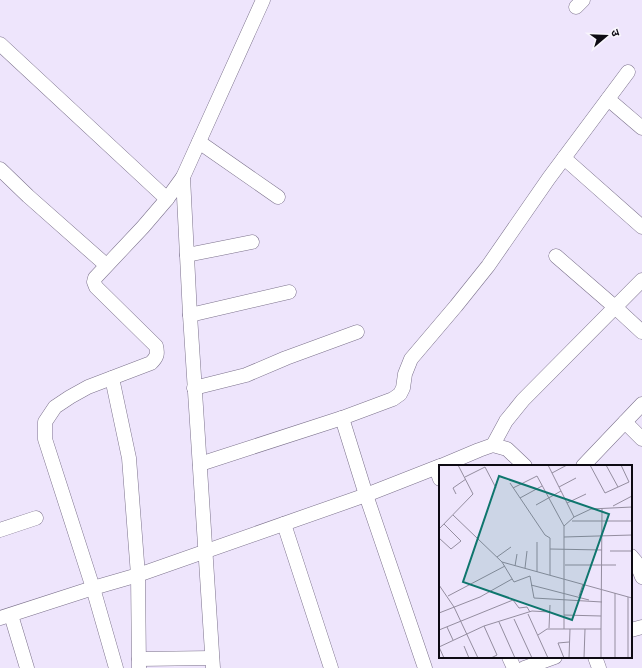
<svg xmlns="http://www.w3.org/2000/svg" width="642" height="668" font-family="Commissioner,'Noto Sans Devanagari',sans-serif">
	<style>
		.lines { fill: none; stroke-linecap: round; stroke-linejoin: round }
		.street-casing { stroke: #7c728c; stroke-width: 15 }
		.street { stroke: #fff; stroke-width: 14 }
		.inset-road { fill: none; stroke: #948d9f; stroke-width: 1 }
		.view { fill: #0f766e; fill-opacity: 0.15; stroke: #0f766e; stroke-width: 2 }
		.inset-edge { fill: none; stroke: #0d0a13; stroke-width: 2 }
	</style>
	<rect width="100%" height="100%" fill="#eee5fc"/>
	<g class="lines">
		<defs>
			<g id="street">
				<path d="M576,7L583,0"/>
				<path d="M0,44L167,199"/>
				<path d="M608,99L642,128"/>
				<path d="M199,142L278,197"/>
				<path d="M564,158L642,227"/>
				<path d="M0,169L28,196L106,265"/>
				<path d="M187,255L252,242"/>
				<path d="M556,256L616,308L642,332"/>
				<path d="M190,315L289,292"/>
				<path d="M112,378L129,458L138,575L139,668"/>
				<path d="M194,388L246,375L286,358L357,332"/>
				<path d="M342,418L366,495L425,668"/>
				<path d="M625,422L642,439"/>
				<path d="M493,445L506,421L523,400L642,280"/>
				<path d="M200,464L342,418L393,399L400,394L403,388L405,374L411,359L456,306L488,266L549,178L628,72"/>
				<path d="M441,466L479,450L493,445L507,449L525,466"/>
				<path d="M583,466L642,404"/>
				<path d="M436,468L440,479"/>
				<path d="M284,524L331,668"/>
				<path d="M0,530L36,518"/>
				<path d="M631,556L636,562L642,577"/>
				<path d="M11,615L27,668"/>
				<path d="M0,618L93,588L138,575L366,495L440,466"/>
				<path d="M631,630L642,627"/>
				<path d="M509,657L514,668"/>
				<path d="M595,657L599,668"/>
				<path d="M139,659L212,658"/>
				<path d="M116,668L93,588L45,439V422L55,407L70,397L88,387L151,363C157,357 158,354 156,346L96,287L94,282L95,278L143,227L167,199L183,177"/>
				<path d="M213,668L190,315L183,177L263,0"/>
				<path d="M524,668L555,657"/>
			</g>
		</defs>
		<use href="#street" class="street-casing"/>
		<use href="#street" class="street"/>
	</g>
	<g transform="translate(439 465)">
		<rect width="193" height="193" fill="#eee5fc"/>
		<path class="inset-road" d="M109,0L135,52L125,61V164H131L130,193M151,0L166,28L190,17L182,0M167,0L179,22M113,8L128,0M26,12L46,2L57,23M71,18L106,70L111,73V110M120,22L137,13M74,23L98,11L125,61M17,29L14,23L27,14M81,33L103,21M128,38L147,29M97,40L122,26M174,41L193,31M14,50L63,97L193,133M135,52L152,44L193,42M133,56H193M0,64L34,29L19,0M125,72L193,70M0,73L12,84L22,76L5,59M111,84L163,85M171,86H193M58,92L72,82M63,97L75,117L91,111L95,133L163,137M126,100H177M76,101L78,89M86,103L88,86M98,107V77M0,120L15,142L39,193M92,120L150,135M9,131L66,101M140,131L144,119M0,148L41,132L73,114M89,149L109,193M125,150L162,151M75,154L93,193M60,157L76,193M45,161L58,190L52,193M8,162L14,175M110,163L111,140M131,164H162V193M162,164L163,44M0,165L74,135L80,143L88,142L91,147M99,170L108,164H125M25,181L30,193M0,182L45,161L93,146L111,147M0,182L5,193M125,193L119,178L130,177M145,193L146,164M176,193V128M189,193V132"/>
		<path class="view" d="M60,11L170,49L133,155L24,117Z"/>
		<rect width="193" height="193" class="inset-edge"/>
	</g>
	<g transform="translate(606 36) rotate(71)" stroke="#f8f6fc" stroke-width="3" paint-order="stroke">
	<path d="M0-3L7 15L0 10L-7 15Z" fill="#0d0a13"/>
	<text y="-6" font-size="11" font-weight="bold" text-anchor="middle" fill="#0d0a13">उ</text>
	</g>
</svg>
